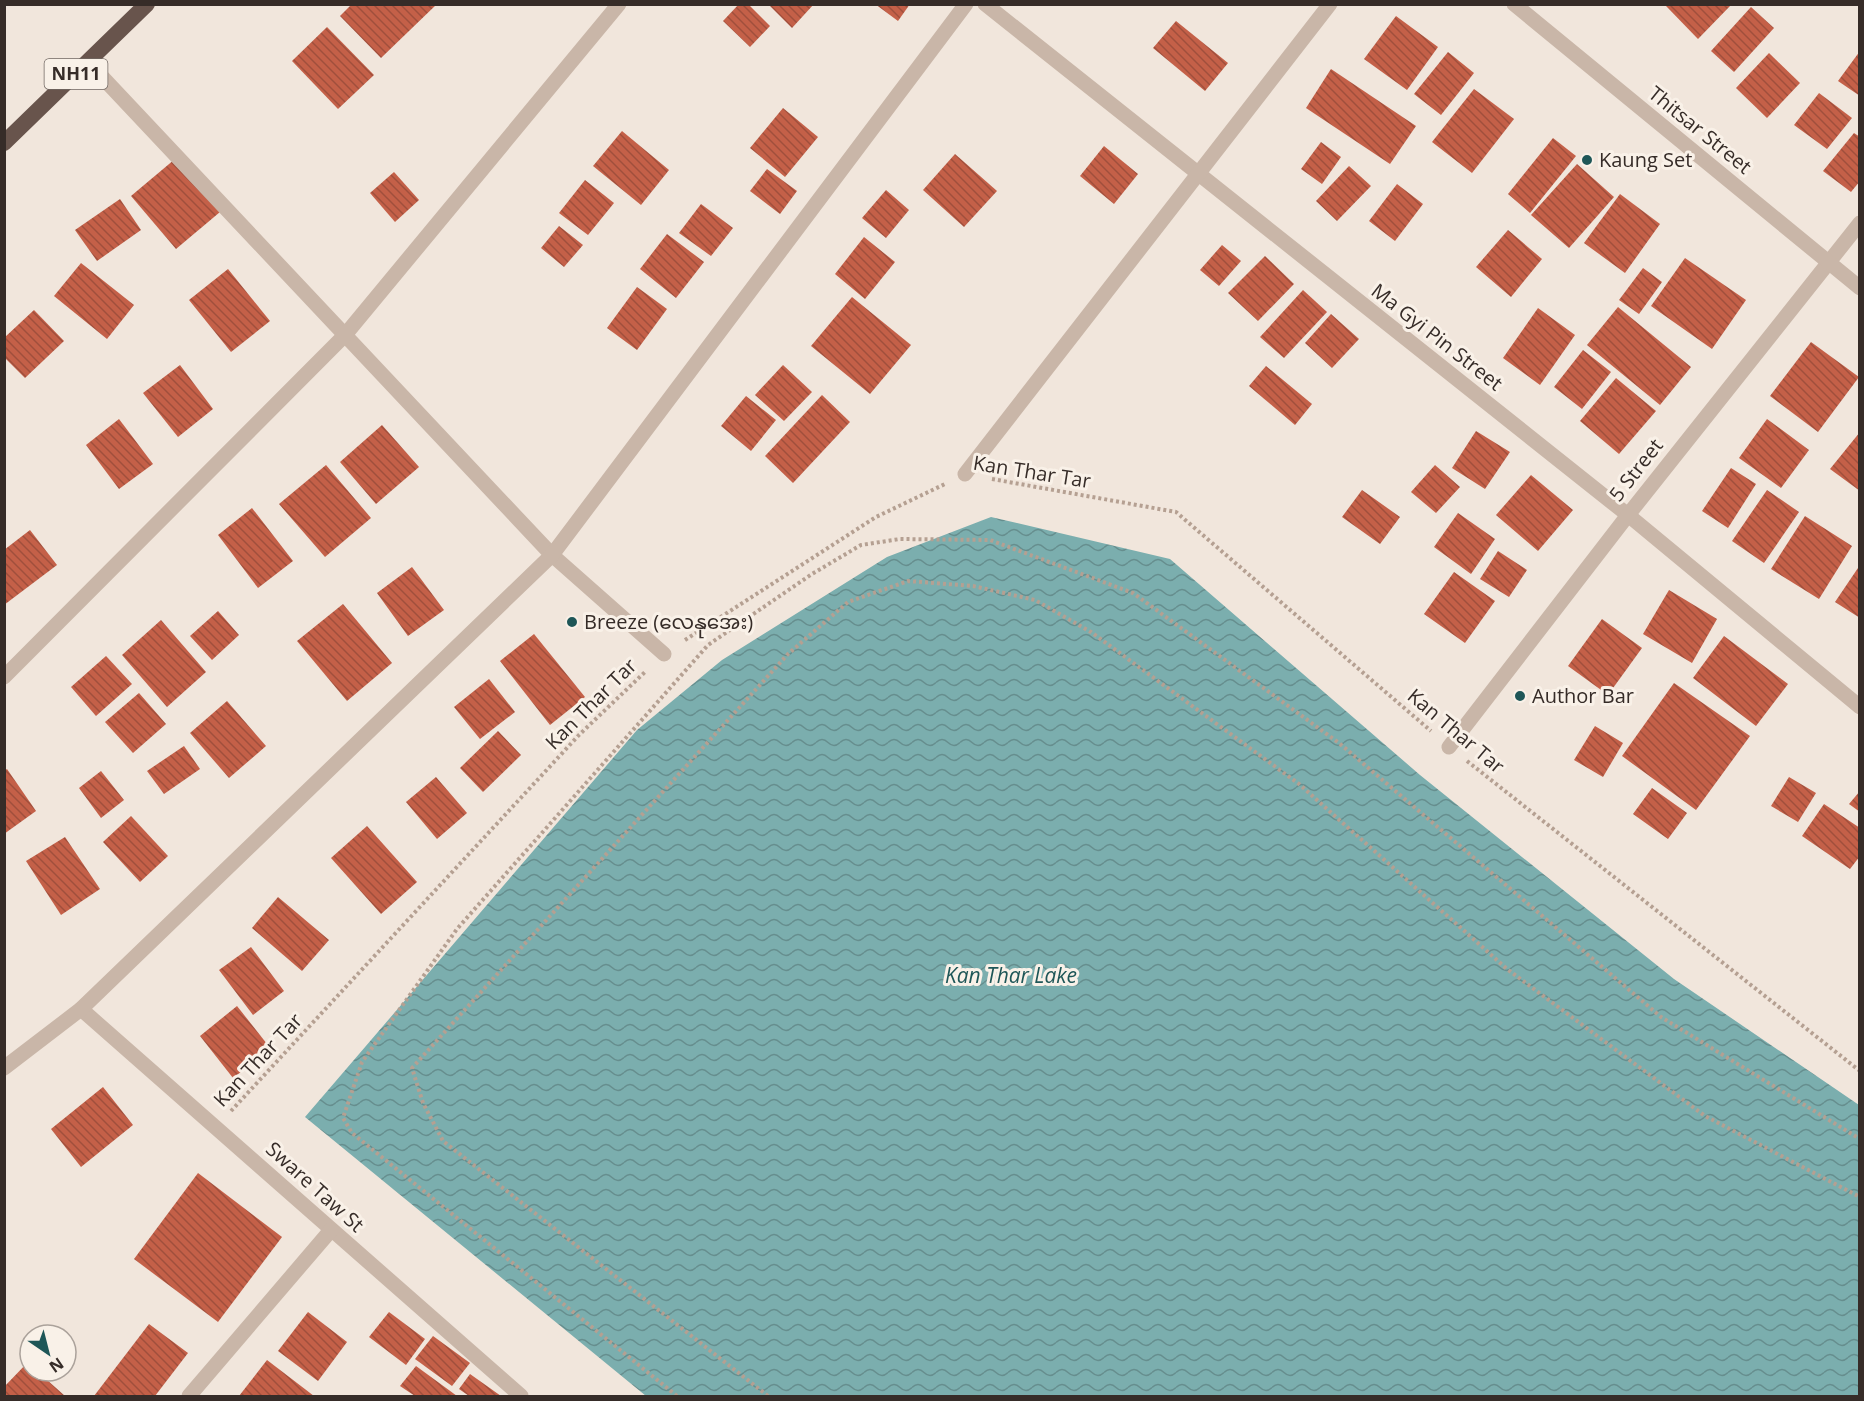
<svg xmlns="http://www.w3.org/2000/svg" width="1864" height="1401" font-family="'Open Sans','Noto Sans Myanmar',sans-serif">
	<style>
		.water { fill: url(#water-waves) }
		.building { fill: url(#building-back-hatch) }
		.lines { fill: none; stroke-linecap: round; stroke-linejoin: round }
		.path { stroke: #b5a092; stroke-width: 4; stroke-dasharray: 3 3; stroke-linecap: butt }
		.minor { stroke: #c9b6a8; stroke-width: 15 }
		.tertiary { stroke: #c9b6a8; stroke-width: 15 }
		.trunk { stroke: #68544c; stroke-width: 16 }
		.poi-dot { fill: #1e5657; stroke: #f9f1e8; stroke-width: 2 }
		.labels { text-anchor: middle; stroke-width: 6; stroke-linejoin: round; paint-order: stroke }
		.shield { fill: #f9f1e8; stroke: #706762; stroke-width: 1.5 }
		.shield-label { font-size: 18px; font-weight: bold; fill: #362c28 }
		.street-label { font-size: 20px; fill: #362c28; stroke: #f9f1e8 }
		.poi-label { font-size: 20px; fill: #362c28; stroke: #f9f1e8; text-anchor: start }
		.water-label { font-size: 21px; font-style: italic; fill: #1e5657; stroke: #f9f1e8 }
	</style>
	<defs>
		<pattern id="water-waves" width="16" height="10" patternUnits="userSpaceOnUse" patternTransform="scale(1.5)"><rect width="16" height="10" fill="#7baeae"/><path d="M0 5q4-4 8 0t8 0" fill="none" stroke="#668e8e"/></pattern>
		<pattern id="building-back-hatch" width="6" height="6" patternUnits="userSpaceOnUse" patternTransform="scale(1.5)"><rect width="6" height="6" fill="#c46048"/><path d="M-1 5l2 2M0 0l6 6M5-1l2 2" fill="none" stroke="#a04f3c"/></pattern>
	</defs>
	<rect width="100%" height="100%" fill="#f1e6dc"/>
	<path class="water" d="M991,517L1170,559L1420,775L1674,979L1859,1105V1396H646L305,1117L637,730L722,660L887,557Z"/>
	<g class="building">
		<path d="M352,4H437L381,58L340,16Z"/>
		<path d="M739,4H748L770,26L750,47L723,21Z"/>
		<path d="M768,4H814L792,28Z"/>
		<path d="M875,4H910L898,21Z"/>
		<path d="M1667,4H1732L1698,39L1666,6Z"/>
		<path d="M1751,7L1774,28L1734,72L1711,51Z"/>
		<path d="M1396,16L1438,47L1407,90L1364,59Z"/>
		<path d="M1176,21L1228,63L1205,91L1153,48Z"/>
		<path d="M327,27L374,75L338,109L292,61Z"/>
		<path d="M1860,51V96L1838,81Z"/>
		<path d="M1448,52L1474,73L1441,115L1414,94Z"/>
		<path d="M1769,53L1800,83L1767,118L1736,88Z"/>
		<path d="M1331,69L1416,126L1390,164L1306,108Z"/>
		<path d="M1474,89L1514,119L1472,173L1432,142Z"/>
		<path d="M1819,93L1852,118L1827,149L1794,125Z"/>
		<path d="M783,108L818,137L785,177L750,148Z"/>
		<path d="M622,131L669,170L641,205L593,166Z"/>
		<path d="M1854,133L1860,137V181L1851,192L1823,171Z"/>
		<path d="M1553,138L1576,156L1530,213L1508,194Z"/>
		<path d="M1321,142L1341,157L1322,184L1301,169Z"/>
		<path d="M1104,146L1138,174L1114,204L1080,176Z"/>
		<path d="M955,154L997,191L964,227L923,190Z"/>
		<path d="M175,159L220,212L176,249L131,196Z"/>
		<path d="M1577,164L1614,197L1569,248L1531,215Z"/>
		<path d="M1349,166L1371,186L1337,221L1316,201Z"/>
		<path d="M767,169L797,191L780,214L750,191Z"/>
		<path d="M394,172L419,200L395,222L370,193Z"/>
		<path d="M585,180L614,203L588,235L559,213Z"/>
		<path d="M1397,184L1423,204L1395,241L1369,221Z"/>
		<path d="M886,190L909,210L886,238L862,218Z"/>
		<path d="M1620,194L1660,224L1625,273L1584,243Z"/>
		<path d="M120,199L141,230L97,261L75,230Z"/>
		<path d="M701,204L733,228L711,256L679,233Z"/>
		<path d="M559,226L583,245L564,267L541,248Z"/>
		<path d="M1508,230L1542,259L1511,297L1476,267Z"/>
		<path d="M667,234L704,262L676,298L640,269Z"/>
		<path d="M864,237L895,262L865,299L835,274Z"/>
		<path d="M1222,245L1241,261L1219,286L1200,270Z"/>
		<path d="M1265,256L1294,284L1258,321L1228,293Z"/>
		<path d="M1685,258L1746,300L1712,349L1651,306Z"/>
		<path d="M81,263L134,305L107,339L54,296Z"/>
		<path d="M1643,268L1662,282L1639,314L1619,300Z"/>
		<path d="M228,269L270,321L231,352L189,300Z"/>
		<path d="M637,287L667,309L637,350L607,328Z"/>
		<path d="M1303,290L1327,312L1284,358L1260,337Z"/>
		<path d="M852,297L911,345L870,394L811,346Z"/>
		<path d="M1618,307L1691,367L1660,405L1587,345Z"/>
		<path d="M1538,308L1575,335L1540,385L1503,358Z"/>
		<path d="M34,310L64,341L25,378L4,357V338Z"/>
		<path d="M1331,314L1359,339L1332,368L1305,343Z"/>
		<path d="M1811,342L1859,377L1818,432L1770,396Z"/>
		<path d="M1583,350L1611,372L1582,409L1554,387Z"/>
		<path d="M180,365L213,409L178,437L143,393Z"/>
		<path d="M783,365L812,392L784,421L755,395Z"/>
		<path d="M1266,366L1312,404L1295,425L1249,386Z"/>
		<path d="M1616,378L1656,411L1619,454L1580,421Z"/>
		<path d="M822,395L850,422L793,483L765,456Z"/>
		<path d="M746,396L776,420L751,451L721,426Z"/>
		<path d="M119,419L153,464L119,489L86,445Z"/>
		<path d="M1767,419L1809,450L1781,488L1739,458Z"/>
		<path d="M382,425L419,467L376,504L340,462Z"/>
		<path d="M1476,431L1510,452L1485,489L1452,468Z"/>
		<path d="M1860,432V491L1830,469Z"/>
		<path d="M326,465L371,518L325,557L279,504Z"/>
		<path d="M1435,465L1460,487L1436,513L1411,492Z"/>
		<path d="M1731,468L1756,484L1728,528L1702,511Z"/>
		<path d="M1531,475L1573,510L1538,551L1496,515Z"/>
		<path d="M1362,490L1400,517L1380,544L1342,517Z"/>
		<path d="M1767,490L1799,512L1764,563L1732,541Z"/>
		<path d="M252,508L293,561L258,588L218,535Z"/>
		<path d="M1458,513L1495,539L1471,574L1434,547Z"/>
		<path d="M1805,516L1852,546L1819,599L1771,569Z"/>
		<path d="M30,530L57,565L4,605V550Z"/>
		<path d="M1498,551L1527,570L1509,597L1480,579Z"/>
		<path d="M1860,565V618L1835,602Z"/>
		<path d="M412,567L444,610L408,636L377,593Z"/>
		<path d="M1454,572L1495,601L1465,643L1424,614Z"/>
		<path d="M1669,590L1717,619L1692,663L1643,634Z"/>
		<path d="M343,604L392,663L347,701L297,641Z"/>
		<path d="M218,611L239,635L212,660L190,636Z"/>
		<path d="M1602,619L1642,648L1608,695L1568,666Z"/>
		<path d="M161,620L206,672L167,707L122,655Z"/>
		<path d="M534,634L585,697L550,725L500,661Z"/>
		<path d="M1724,636L1788,684L1756,726L1693,678Z"/>
		<path d="M106,656L132,684L96,716L71,687Z"/>
		<path d="M489,679L515,712L480,739L454,707Z"/>
		<path d="M1674,683L1750,736L1696,810L1622,756Z"/>
		<path d="M139,693L166,724L133,753L105,722Z"/>
		<path d="M227,701L266,746L229,778L190,733Z"/>
		<path d="M1595,726L1623,743L1603,777L1574,760Z"/>
		<path d="M498,731L521,755L483,792L460,768Z"/>
		<path d="M184,746L200,769L164,794L147,771Z"/>
		<path d="M7,769L36,811L4,834V771Z"/>
		<path d="M101,771L124,800L101,818L79,788Z"/>
		<path d="M436,777L467,813L437,839L406,802Z"/>
		<path d="M1789,777L1816,793L1798,822L1771,806Z"/>
		<path d="M1652,788L1687,813L1668,839L1633,814Z"/>
		<path d="M1860,791V812L1849,804Z"/>
		<path d="M1824,804L1860,828V856L1850,869L1802,836Z"/>
		<path d="M131,816L168,856L140,882L103,842Z"/>
		<path d="M367,826L417,882L381,914L331,858Z"/>
		<path d="M65,837L100,889L61,915L26,861Z"/>
		<path d="M278,897L329,940L302,971L252,928Z"/>
		<path d="M251,947L284,991L253,1015L219,970Z"/>
		<path d="M237,1006L271,1049L233,1078L200,1036Z"/>
		<path d="M103,1087L133,1125L81,1167L51,1129Z"/>
		<path d="M198,1173L282,1237L218,1322L134,1259Z"/>
		<path d="M308,1312L347,1342L318,1381L278,1351Z"/>
		<path d="M389,1312L425,1339L406,1365L369,1337Z"/>
		<path d="M149,1324L188,1353L155,1396H94Z"/>
		<path d="M433,1336L470,1363L452,1386L415,1359Z"/>
		<path d="M267,1360L314,1396H239Z"/>
		<path d="M28,1362L30,1371H37L65,1396H4V1387Z"/>
		<path d="M416,1366L457,1396H415L400,1386Z"/>
		<path d="M470,1374L501,1396H469L459,1389Z"/>
	</g>
	<g class="lines">
		<g class="path">
			<path d="M992,479L1176,512L1431,731"/>
			<path d="M685,640L876,517L945,484"/>
			<path d="M1467,761L1860,1071"/>
			<path d="M231,1111L579,735L646,671"/>
			<path d="M677,1396L352,1133L343,1118L362,1062L457,929L708,645L812,574L861,545L900,539L990,540L1133,593L1339,743L1661,1017L1860,1139"/>
			<path d="M768,1396L443,1141L423,1103L412,1068L788,654L848,602L908,581L973,586L1035,600L1091,632L1299,784L1507,969L1705,1116L1860,1197"/>
		</g>
		<g class="minor">
			<path d="M985,4L1628,515L1860,707"/>
			<path d="M88,62L552,555L664,654"/>
			<path d="M965,474L1330,4"/>
			<path d="M4,677L345,335L619,4"/>
			<path d="M1449,747L1628,515L1860,223"/>
			<path d="M81,1009L521,1396"/>
			<path d="M4,1068L81,1009L552,555L966,4"/>
			<path d="M189,1396L331,1230"/>
		</g>
		<path class="tertiary" d="M1514,4L1860,288"/>
		<path class="trunk" d="M4,143L147,4"/>
	</g>
	<g class="poi-dot">
		<circle cx="1587" cy="160" r="6"/>
		<circle cx="572" cy="622" r="6"/>
		<circle cx="1520" cy="696" r="6"/>
	</g>
	<g class="labels">
		<rect class="shield" x="44.5" y="59" width="63" height="30" rx="4.5"/>
		<g class="shield-label">
			<text x="76" y="80">NH11</text>
		</g>
		<g class="street-label">
			<text transform="translate(1700 130) rotate(39)" y="7">Thitsar Street</text>
			<text transform="translate(1437 337) rotate(38)" y="7">Ma Gyi Pin Street</text>
			<text transform="translate(1636 470) rotate(-52)" y="7">5 Street</text>
			<text transform="translate(1032 472) rotate(9)" y="7">Kan Thar Tar</text>
			<text transform="translate(591 704) rotate(-45)" y="7">Kan Thar Tar</text>
			<text transform="translate(1456 731) rotate(40)" y="7">Kan Thar Tar</text>
			<text transform="translate(258 1060) rotate(-47)" y="7">Kan Thar Tar</text>
			<text transform="translate(315 1187) rotate(42)" y="7">Sware Taw St</text>
		</g>
		<g class="poi-label">
			<text x="1599" y="167">Kaung Set</text>
			<text x="584" y="629">Breeze (လေနုအေး)</text>
			<text x="1532" y="703">Author Bar</text>
		</g>
		<g class="water-label">
			<text x="1011" y="983">Kan Thar Lake</text>
		</g>
	</g>
	<rect width="1864" height="1401" fill="none" stroke="#362c28" stroke-width="12"/>
	<g transform="translate(48 1353) rotate(145)"><circle r="28" fill="#f9f1e8" stroke="#aba29b" stroke-width="1.5"/>
	<path d="M0-4.5L10 22L0 15L-10 22Z" fill="#1e5657"/>
	<text y="-9" font-size="16" font-weight="bold" text-anchor="middle" fill="#362c28">N</text>
	</g>
</svg>
